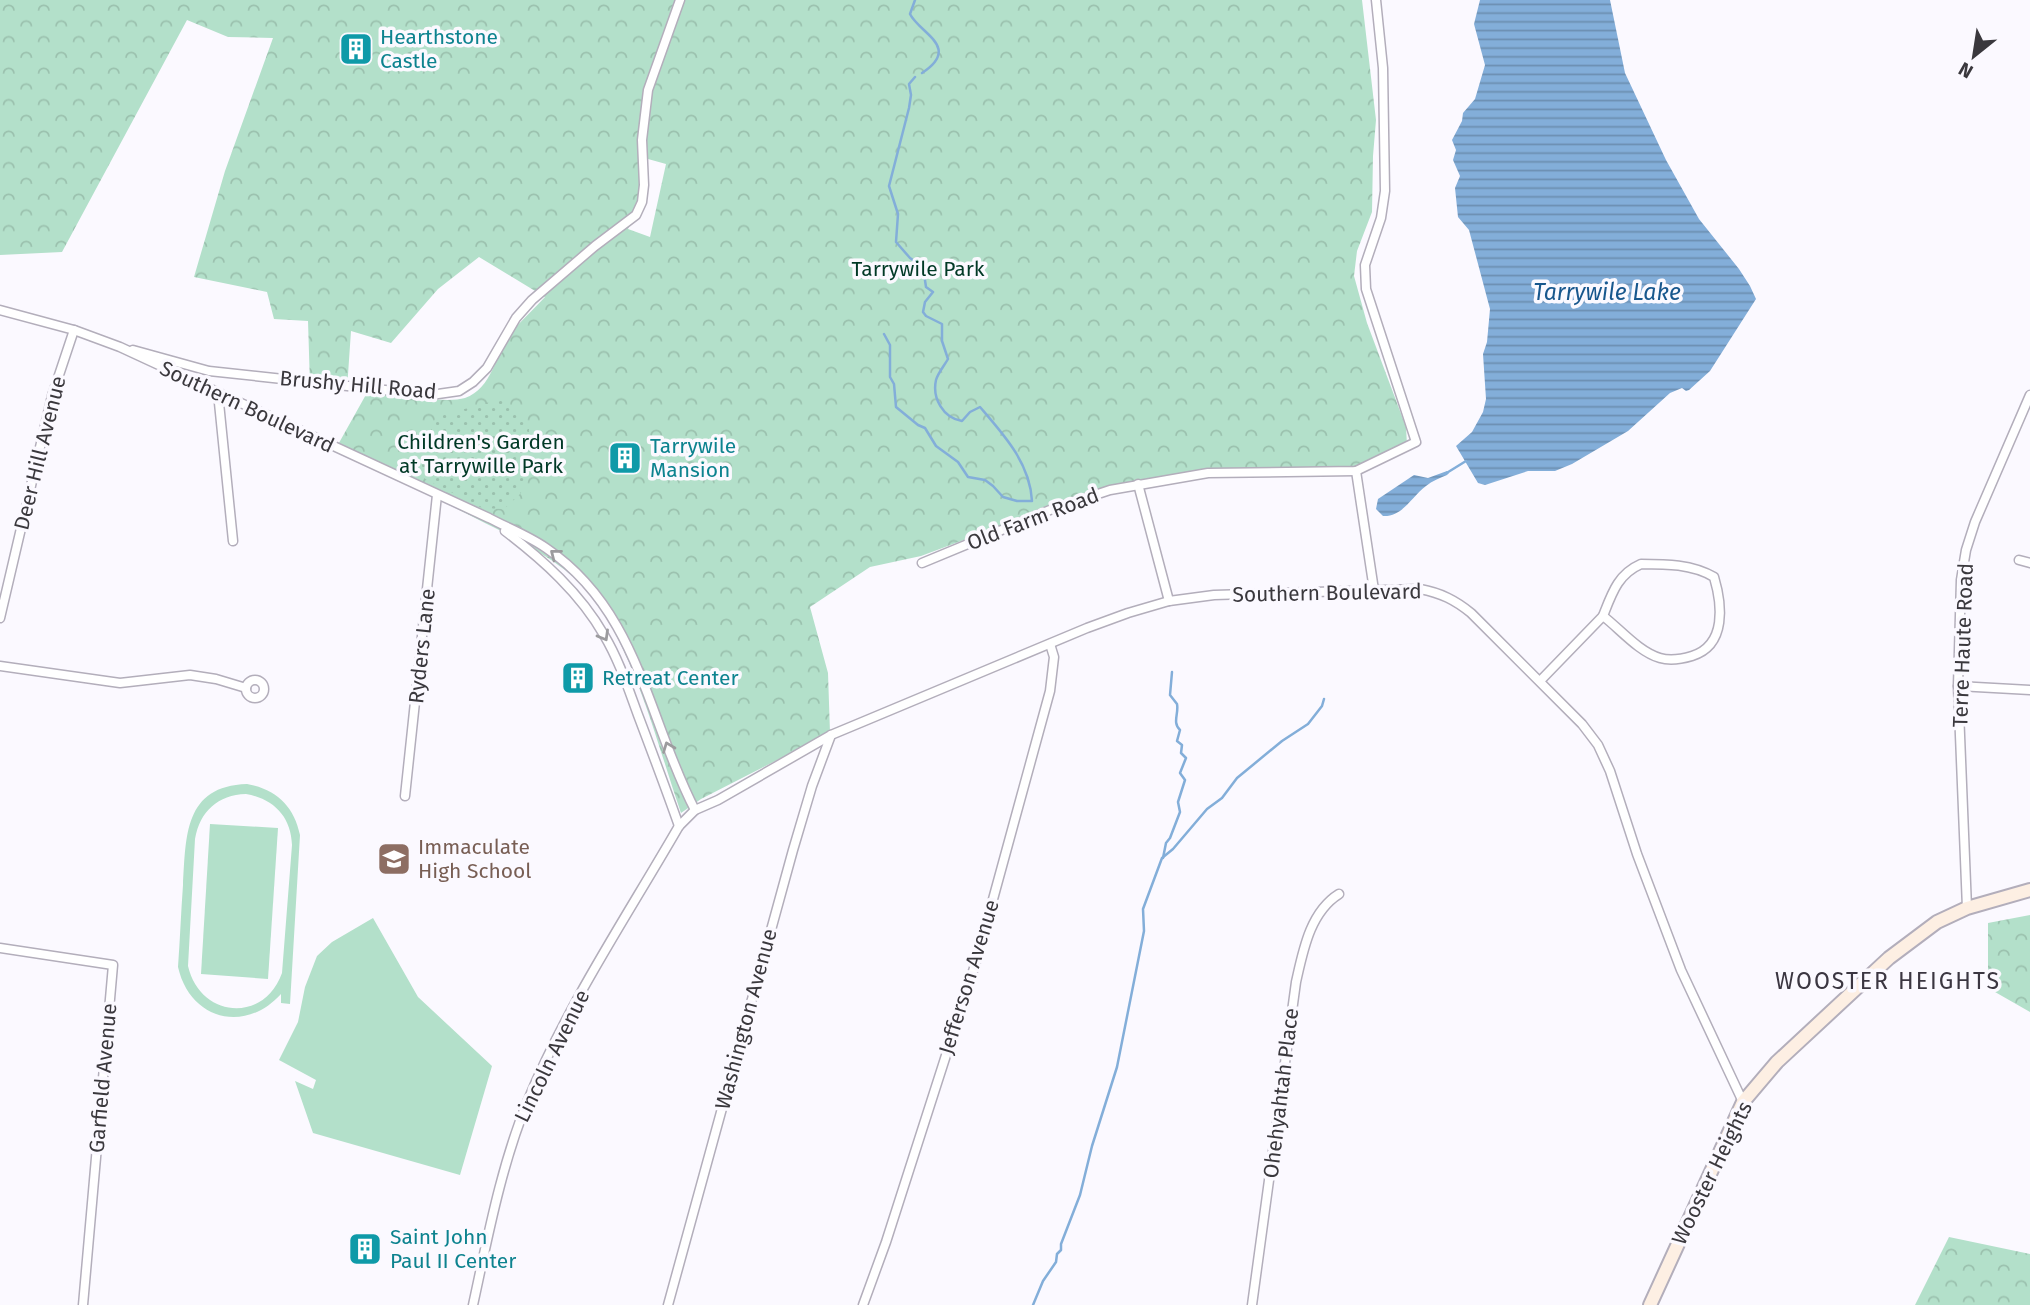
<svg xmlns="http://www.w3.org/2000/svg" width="2030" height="1305" font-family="'Fira Sans',sans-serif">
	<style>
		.park { fill: url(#park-crowns); fill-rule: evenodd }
		.garden { fill: url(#garden-dots) }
		.pitch { fill: #b3e0ca; fill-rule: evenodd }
		.water { fill: url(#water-rules) }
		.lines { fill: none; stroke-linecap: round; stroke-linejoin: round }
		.stream { stroke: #83aed9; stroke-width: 2.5 }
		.street-casing { stroke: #b3aebb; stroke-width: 11 }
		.secondary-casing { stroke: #b3aebb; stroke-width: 16 }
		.street { stroke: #fff; stroke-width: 8 }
		.secondary { stroke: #fdefe3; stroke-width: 12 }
		.oneway { stroke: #9c9c9e }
		.labels { text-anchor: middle; stroke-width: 7; stroke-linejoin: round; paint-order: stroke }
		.culture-label { font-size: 21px; fill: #0d838f; stroke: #fbf9ff; text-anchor: start }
		.park-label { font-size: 21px; fill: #013926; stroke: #fbf9ff }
		.street-label { font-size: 21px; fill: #3a383d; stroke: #fbf9ff }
		.education-label { font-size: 21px; fill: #785e54; stroke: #fbf9ff; text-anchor: start }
		.water-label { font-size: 23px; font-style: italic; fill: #18578d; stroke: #fbf9ff }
		.neighbourhood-label { font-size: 23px; letter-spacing: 2px; fill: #3b3641; stroke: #fbf9ff }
	</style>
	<defs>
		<pattern id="park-crowns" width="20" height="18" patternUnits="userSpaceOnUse" patternTransform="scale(1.75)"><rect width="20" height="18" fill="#b3e0ca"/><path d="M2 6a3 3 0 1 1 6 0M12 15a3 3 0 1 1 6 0" fill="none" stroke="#9bc1ae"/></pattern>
		<pattern id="garden-dots" width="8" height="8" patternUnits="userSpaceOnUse" patternTransform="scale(1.75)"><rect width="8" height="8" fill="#b3e0ca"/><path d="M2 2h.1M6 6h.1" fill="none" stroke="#9bc1ae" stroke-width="1.8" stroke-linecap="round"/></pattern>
		<pattern id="water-rules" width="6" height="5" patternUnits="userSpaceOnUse" patternTransform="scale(1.75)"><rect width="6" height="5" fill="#83aed9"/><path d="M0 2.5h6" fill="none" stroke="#6c8fb1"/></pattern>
	</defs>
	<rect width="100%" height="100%" fill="#fbf9ff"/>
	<g class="park">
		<path d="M0,0H1362L1376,120L1373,156L1372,212L1357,251L1354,276L1367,323L1406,427L1407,445L1351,471L1314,467L1248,469L1142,487L1044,510L921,556L870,567L810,607L828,673L830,733L701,799L681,813C657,743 639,668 599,605C574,567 519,540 479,520C431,495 383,473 335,450L368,391C391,394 445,404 465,398C493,388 496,352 511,332C522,320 534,309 545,297L479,257L438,289L391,343L351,331L347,389L310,385L308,321L274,319L267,292L194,277L225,171L273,38L228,37L187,20L62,252L0,255ZM648,159L666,164L650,237L628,229L645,190Z"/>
		<path d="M2030,915V1012L1988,988V923Z"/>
		<path d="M1949,1237L2030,1254V1305H1915Z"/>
	</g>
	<path class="garden" d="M504,398L529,429L528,481L520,494L504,509L482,508L414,473L436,417Z"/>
	<g class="pitch">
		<path d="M247,784C276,789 294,806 300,835L290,1004L281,1003V994C245,1034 190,1020 178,967C180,939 181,912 183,885C186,836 184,786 247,784ZM246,794C274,799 291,817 292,845L282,973C264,1024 200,1018 188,966L195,839C200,811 218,795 246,794Z"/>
		<path d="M210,824L278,828L268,979L201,974Z"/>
		<path d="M373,918L418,997L492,1066L460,1175L313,1133L295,1081L313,1089L316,1080L279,1060L298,1022L305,987L317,956L332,942Z"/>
	</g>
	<g class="water">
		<path d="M1480,0H1610L1625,73L1666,160L1699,219L1739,269L1750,286L1756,299L1710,371L1689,390L1686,391L1682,388L1670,393L1628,431L1572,464L1555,471H1528L1485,485L1478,483L1456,446L1472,432L1483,412L1486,399L1483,354L1487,342L1490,309L1469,230L1458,217L1455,188L1460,176L1453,160L1456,150L1452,140L1462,121L1463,113L1475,99L1485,65L1474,24Z"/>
		<path d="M1447,471L1449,473L1447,475C1440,478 1432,481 1426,486C1411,497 1403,517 1383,516L1376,509L1378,499L1414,475L1428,478Z"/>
	</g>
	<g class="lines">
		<g class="stream">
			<path d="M915,0L910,14C919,33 962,47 922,73"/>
			<path d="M884,334L890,345V377L894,384L896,407L918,425L925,428L936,446L958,462L968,477L985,480L993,486L1003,497L1017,501H1032C1030,463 1004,435 980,407L970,412L962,421C943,418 932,398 936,380C938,373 944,366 948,359L942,341V324L926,316L923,312L925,302L933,292L926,287L923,267L910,258L896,242L898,214L889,186L909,108L911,95L909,84L915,77"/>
			<path d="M1445,474L1466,461"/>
			<path d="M1163,858L1166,843L1170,838L1180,812L1178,802L1185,780L1180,773L1186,758L1181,753L1182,745L1177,741L1180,730C1172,723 1179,713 1177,704L1170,695L1172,672"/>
			<path d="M1033,1305L1043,1281L1056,1262L1057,1254L1061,1250V1244L1080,1195L1092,1146L1117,1067L1144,931L1143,909L1162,858L1173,849L1207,809L1222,798L1237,778L1282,741L1308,724L1322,706L1324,699"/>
		</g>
		<defs>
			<g id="street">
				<path d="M0,310L74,330L120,347L489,518C508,528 529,536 546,548C639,611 647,718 695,810"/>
				<path d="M133,350L209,371L431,395L459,391L473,382L487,368L516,318L532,300L595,246L636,215L642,202L644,185L642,140L648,90L680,0"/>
				<path d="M218,393L233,541"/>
				<path d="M1356,471L1374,590"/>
				<path d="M1138,484L1169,601"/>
				<path d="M505,531C543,560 580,593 604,635C619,660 628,688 638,715C652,752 666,789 679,826"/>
				<path d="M2019,560L2030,563"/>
				<path d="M922,563L1050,510L1110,490L1208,473L1356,471L1416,442L1366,289L1365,265L1381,218L1385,191L1383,68L1376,0"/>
				<path d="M1641,564C1666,564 1692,564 1714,577C1722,604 1727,645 1692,656C1682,659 1670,661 1660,658C1639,652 1620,629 1603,616C1612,593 1618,574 1641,564Z"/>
				<path d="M0,618L52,396L74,330"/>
				<path d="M0,666L120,683L190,675L216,679L246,688"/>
				<circle cx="255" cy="689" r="9"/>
				<path d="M1540,681L1603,616"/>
				<path d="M1958,686L2030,690"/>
				<path d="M405,796L437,495"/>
				<path d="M1967,908L1958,686L1961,580L1966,550L1975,522L2030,395"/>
				<path d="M0,948L113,965L83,1305"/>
				<path d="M473,1305C488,1236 501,1166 528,1100C568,1004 627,916 679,826L695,810L718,800L831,735L867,720L1087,628L1128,613L1169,601L1214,595L1420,589C1441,593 1455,600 1471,613L1582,724L1598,745L1610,771L1637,854L1681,970L1743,1102"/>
				<path d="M668,1305L793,850L812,786L831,735"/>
				<path d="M863,1305L886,1242L975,965L1050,691L1054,657L1050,644"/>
				<path d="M1252,1305L1296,982C1303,951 1310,912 1339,894"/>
			</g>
			<path id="secondary" d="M1650,1305L1743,1102L1777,1062L1889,958L1937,922L1967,908L2030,890"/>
		</defs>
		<use href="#street" class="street-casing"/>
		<use href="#secondary" class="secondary-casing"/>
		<use href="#street" class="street"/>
		<use href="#secondary" class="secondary"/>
	</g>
	<defs><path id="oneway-chevron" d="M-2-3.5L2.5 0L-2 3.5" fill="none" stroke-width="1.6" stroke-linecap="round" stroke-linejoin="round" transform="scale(1.75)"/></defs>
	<g class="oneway">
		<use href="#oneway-chevron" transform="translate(555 554) rotate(-142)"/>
		<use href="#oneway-chevron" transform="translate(604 636) rotate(60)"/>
		<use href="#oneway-chevron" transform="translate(668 747) rotate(-111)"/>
	</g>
	<defs>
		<symbol id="building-square" viewBox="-11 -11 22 22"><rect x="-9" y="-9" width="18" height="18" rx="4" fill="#0f9aa8" stroke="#fbf9ff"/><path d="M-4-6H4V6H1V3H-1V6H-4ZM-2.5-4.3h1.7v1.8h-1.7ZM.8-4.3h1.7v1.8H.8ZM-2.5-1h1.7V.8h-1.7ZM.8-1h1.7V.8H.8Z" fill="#fff"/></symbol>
		<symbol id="school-square" viewBox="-11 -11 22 22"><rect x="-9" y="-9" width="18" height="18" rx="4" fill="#8d6e63" stroke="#fbf9ff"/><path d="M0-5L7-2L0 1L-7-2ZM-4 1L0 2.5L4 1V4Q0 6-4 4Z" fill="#fff"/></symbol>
	</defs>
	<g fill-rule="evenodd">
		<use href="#building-square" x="337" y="30" width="38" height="38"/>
		<use href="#building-square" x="606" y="439" width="38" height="38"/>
		<use href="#building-square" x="559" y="659" width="38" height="38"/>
		<use href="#school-square" x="375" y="840" width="38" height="38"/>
		<use href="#building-square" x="346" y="1230" width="38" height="38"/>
	</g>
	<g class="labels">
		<g class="culture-label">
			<text x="380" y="44">Hearthstone<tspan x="380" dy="24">Castle</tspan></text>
			<text x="650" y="453">Tarrywile<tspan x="650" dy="24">Mansion</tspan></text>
			<text x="602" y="685">Retreat Center</text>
			<text x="390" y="1244">Saint John<tspan x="390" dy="24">Paul II Center</tspan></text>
		</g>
		<g class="park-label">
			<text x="918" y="276">Tarrywile Park</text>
			<text x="481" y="449">Children's Garden<tspan x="481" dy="24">at Tarrywille Park</tspan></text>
		</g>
		<g class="street-label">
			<text transform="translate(358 385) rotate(5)" y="7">Brushy Hill Road</text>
			<text transform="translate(247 407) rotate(25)" y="7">Southern Boulevard</text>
			<text transform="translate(40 453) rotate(-76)" y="7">Deer Hill Avenue</text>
			<text transform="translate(1033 519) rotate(-21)" y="7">Old Farm Road</text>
			<text transform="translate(1327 593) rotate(-1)" y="7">Southern Boulevard</text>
			<text transform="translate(1963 645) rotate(-88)" y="7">Terre Haute Road</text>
			<text transform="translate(422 646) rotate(-84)" y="7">Ryders Lane</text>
			<text transform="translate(969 977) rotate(-73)" y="7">Jefferson Avenue</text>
			<text transform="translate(746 1019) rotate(-75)" y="7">Washington Avenue</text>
			<text transform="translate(552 1056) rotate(-64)" y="7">Lincoln Avenue</text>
			<text transform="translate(103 1078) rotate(-85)" y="7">Garfield Avenue</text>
			<text transform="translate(1281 1093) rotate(-83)" y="7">Ohehyahtah Place</text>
			<text transform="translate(1712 1173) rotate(-64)" y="7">Wooster Heights</text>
		</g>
		<g class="education-label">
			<text x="418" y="854">Immaculate<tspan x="418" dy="24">High School</tspan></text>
		</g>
		<g class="water-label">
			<text x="1607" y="300">Tarrywile Lake</text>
		</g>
		<g class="neighbourhood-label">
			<text x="1888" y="989">WOOSTER HEIGHTS</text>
		</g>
	</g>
	<g transform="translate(1974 56) rotate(210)" stroke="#fbf9ff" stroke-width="5" paint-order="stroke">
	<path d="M0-5L12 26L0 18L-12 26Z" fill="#3a383d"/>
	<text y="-10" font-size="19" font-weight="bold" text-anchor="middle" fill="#3a383d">N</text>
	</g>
</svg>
